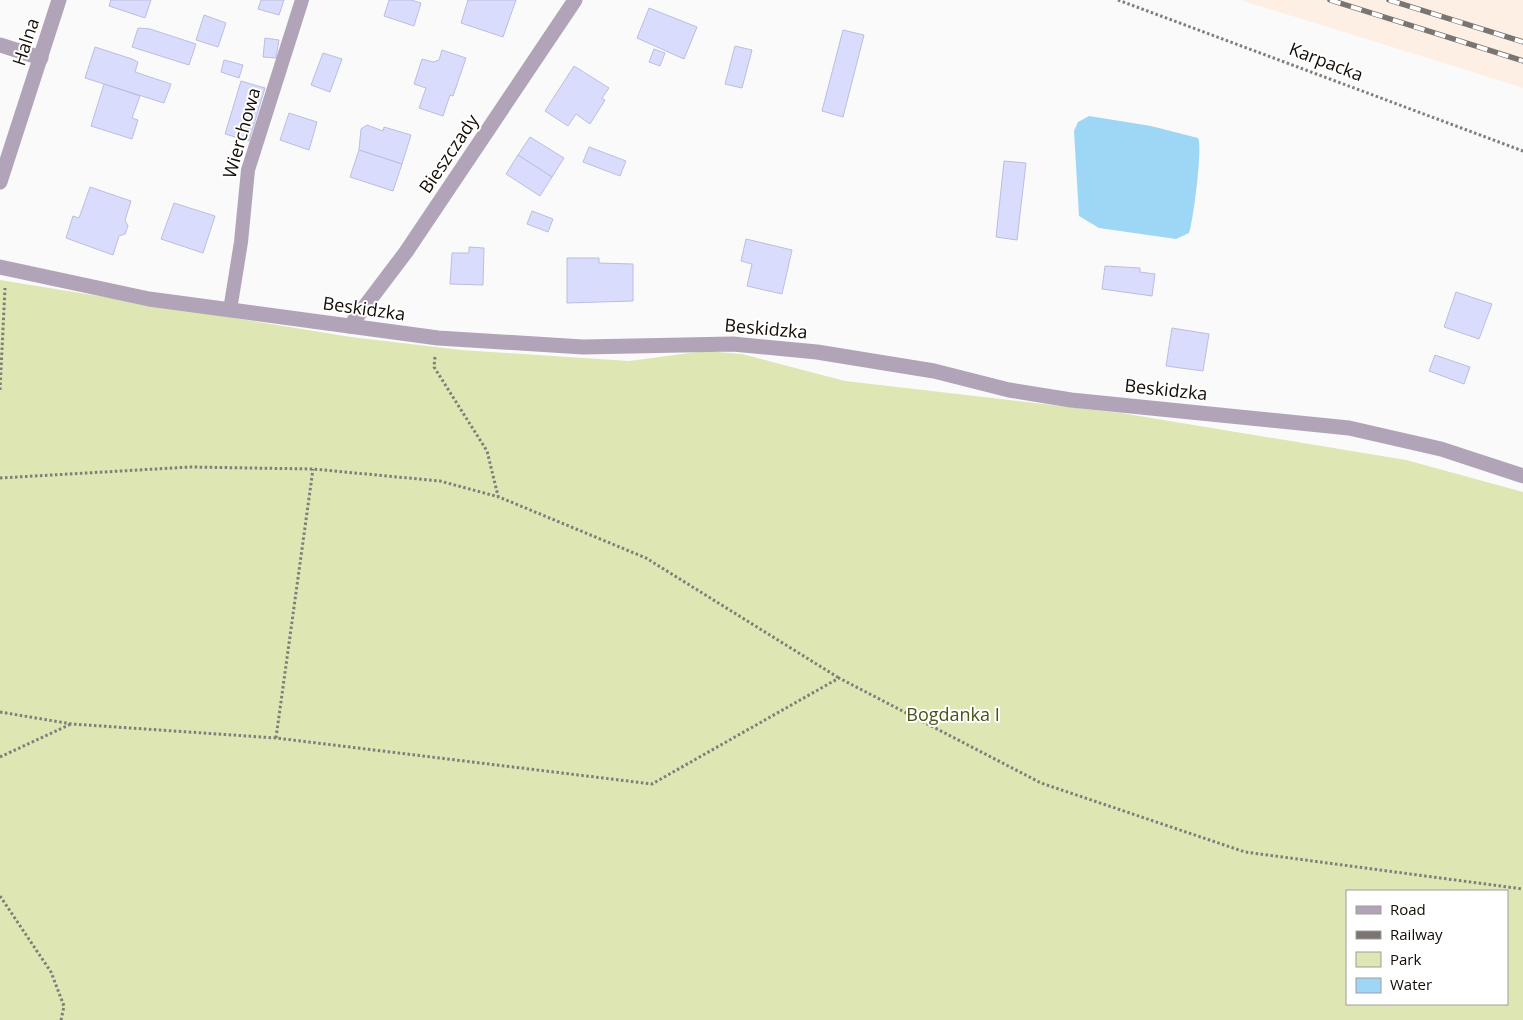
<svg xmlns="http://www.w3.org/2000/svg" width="1523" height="1020" font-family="'Open Sans',sans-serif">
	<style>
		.built { fill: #feefe4 }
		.green { fill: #dee6b4; fill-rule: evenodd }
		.water { fill: #9ed7f6 }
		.building { fill: #d9dcfc; stroke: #bbbede }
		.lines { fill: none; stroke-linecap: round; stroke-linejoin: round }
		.path { stroke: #827d7a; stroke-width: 3; stroke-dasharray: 2.5 2.5; stroke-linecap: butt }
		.service { stroke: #b1a4b9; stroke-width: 14 }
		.minor { stroke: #b1a4b9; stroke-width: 15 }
		.rail-casing { stroke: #7a7571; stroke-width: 5.5 }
		.rail { stroke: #fff; stroke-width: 4; stroke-dasharray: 11; stroke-linecap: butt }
		.labels { text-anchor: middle; stroke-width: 4; stroke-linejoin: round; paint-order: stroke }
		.street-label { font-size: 18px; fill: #140b04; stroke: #fff }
		.park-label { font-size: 18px; fill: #4b5215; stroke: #fff }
	</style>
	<rect width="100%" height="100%" fill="#fafafa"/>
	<path class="built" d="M1240,0H1523V88L1460,68Z"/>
	<path class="green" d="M0,280L351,337L461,350L629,361L705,351L742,354L845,381L1121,413L1406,460L1523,492V1020H0ZM1347,891H1507V1004H1347Z"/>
	<path class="water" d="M1089,116L1151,126L1198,138C1203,147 1193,221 1189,233L1176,239L1099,228L1079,216L1074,131L1078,122Z"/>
	<g class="building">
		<path d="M111,0H151L145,18L109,6Z"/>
		<path d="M261,0H284L279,15L258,9Z"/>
		<path d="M389,0H411L421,3L414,26L384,16Z"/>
		<path d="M468,0H516L503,37L461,23Z"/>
		<path d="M649,8L697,27L684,59L637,38Z"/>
		<path d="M204,15L226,23L218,47L196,40Z"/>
		<path d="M138,28L150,29L196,44L189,65L132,47Z"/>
		<path d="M843,30L864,35L843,117L822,111Z"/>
		<path d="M265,38L279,40L276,58L263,57Z"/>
		<path d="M735,46L752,50L742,88L725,84Z"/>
		<path d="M95,47L132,59L138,62L135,72L171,84L164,103L85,78Z"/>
		<path d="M654,49L665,53L660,66L649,62Z"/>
		<path d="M442,50L466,58L453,96L450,95L443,116L419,108L426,88L414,84L422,59L433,62L439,60Z"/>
		<path d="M323,53L342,59L330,92L311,85Z"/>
		<path d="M224,60L243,65L239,78L221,72Z"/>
		<path d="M574,66L609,88L602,98L605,100L590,124L576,114L568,126L545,111Z"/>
		<path d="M241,81L265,88L249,141L225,134Z"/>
		<path d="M104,84L140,96L132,118L138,120L132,139L91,126Z"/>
		<path d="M289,113L317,122L309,150L280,140Z"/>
		<path d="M367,125L383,131L384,127L411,135L402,164L359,150L361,129Z"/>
		<path d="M530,137L564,158L552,177L518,155Z"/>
		<path d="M589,147L626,161L620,176L583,162Z"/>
		<path d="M359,150L402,164L393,191L350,177Z"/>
		<path d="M518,155L552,177L540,196L506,174Z"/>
		<path d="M1004,161L1026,163L1017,240L996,237Z"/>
		<path d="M90,187L131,201L125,220L128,226L125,234L119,236L113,255L66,238L73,216L79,218Z"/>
		<path d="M174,203L215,216L203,253L161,239Z"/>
		<path d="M532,211L553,219L548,232L527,224Z"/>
		<path d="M746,239L792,250L782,294L747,286L752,264L741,261Z"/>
		<path d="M469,247L484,248L483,285L450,284L452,253H469Z"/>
		<path d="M567,258H599V263L633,264V301L567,303Z"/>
		<path d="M1105,266L1140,268V272L1155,274L1152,296L1102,289Z"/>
		<path d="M1456,292L1492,304L1479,339L1444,327Z"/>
		<path d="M1172,328L1209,334L1203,371L1166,366Z"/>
		<path d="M1435,355L1470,367L1464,384L1429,371Z"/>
	</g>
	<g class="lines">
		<g class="path">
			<path d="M1118,0L1523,151"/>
			<path d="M435,357L434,367L487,451L498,496"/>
			<path d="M0,390L5,288"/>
			<path d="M0,478L190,467L313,469L440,481L499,497L646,558L839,678"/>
			<path d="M0,712L72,724L276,738L652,784L839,678L1041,783L1245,852L1523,889"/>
			<path d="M276,738L313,469"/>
			<path d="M0,757L71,724"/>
			<path d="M0,896L51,972L64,1006L61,1020"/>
		</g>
		<path class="service" d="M230,310L241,242L248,170L302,0"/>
		<g class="minor">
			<path d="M0,45L41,58"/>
			<path d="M0,182L59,0"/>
			<path d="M0,267L149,299L438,338L583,347L733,344L817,352L934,371L1009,390L1071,400L1349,428L1441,449L1523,476"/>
			<path d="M350,326L406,252L575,0"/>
		</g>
		<defs>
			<g id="rail">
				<path d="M1330,0L1523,61"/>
				<path d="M1389,0L1523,42"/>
			</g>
		</defs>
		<use href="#rail" class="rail-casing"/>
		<use href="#rail" class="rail"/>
	</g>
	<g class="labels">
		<g class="street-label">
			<text transform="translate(26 42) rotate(-72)" y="6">Halna</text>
			<text transform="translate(1326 62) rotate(21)" y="6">Karpacka</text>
			<text transform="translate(242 133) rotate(-74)" y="6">Wierchowa</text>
			<text transform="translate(449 154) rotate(-56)" y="6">Bieszczady</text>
			<text transform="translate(364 309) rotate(8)" y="6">Beskidzka</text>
			<text transform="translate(766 329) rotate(5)" y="6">Beskidzka</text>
			<text transform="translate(1166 390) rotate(6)" y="6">Beskidzka</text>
		</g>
		<g class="park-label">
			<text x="953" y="721">Bogdanka I</text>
		</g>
	</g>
	<rect x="1346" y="890" width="162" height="115" fill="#ffffff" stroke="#a19d9b"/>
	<rect x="1356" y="906" width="25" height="8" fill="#b1a4b9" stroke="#a19d9b"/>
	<text x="1390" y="915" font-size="15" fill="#140b04">Road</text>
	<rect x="1356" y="931" width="25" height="8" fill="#7a7571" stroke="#a19d9b"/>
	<text x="1390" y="940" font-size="15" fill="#140b04">Railway</text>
	<rect x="1356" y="952" width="25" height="15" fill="#dee6b4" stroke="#a19d9b"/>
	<text x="1390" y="965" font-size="15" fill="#140b04">Park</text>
	<rect x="1356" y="978" width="25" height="15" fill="#9ed7f6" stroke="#a19d9b"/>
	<text x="1390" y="990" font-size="15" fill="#140b04">Water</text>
</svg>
